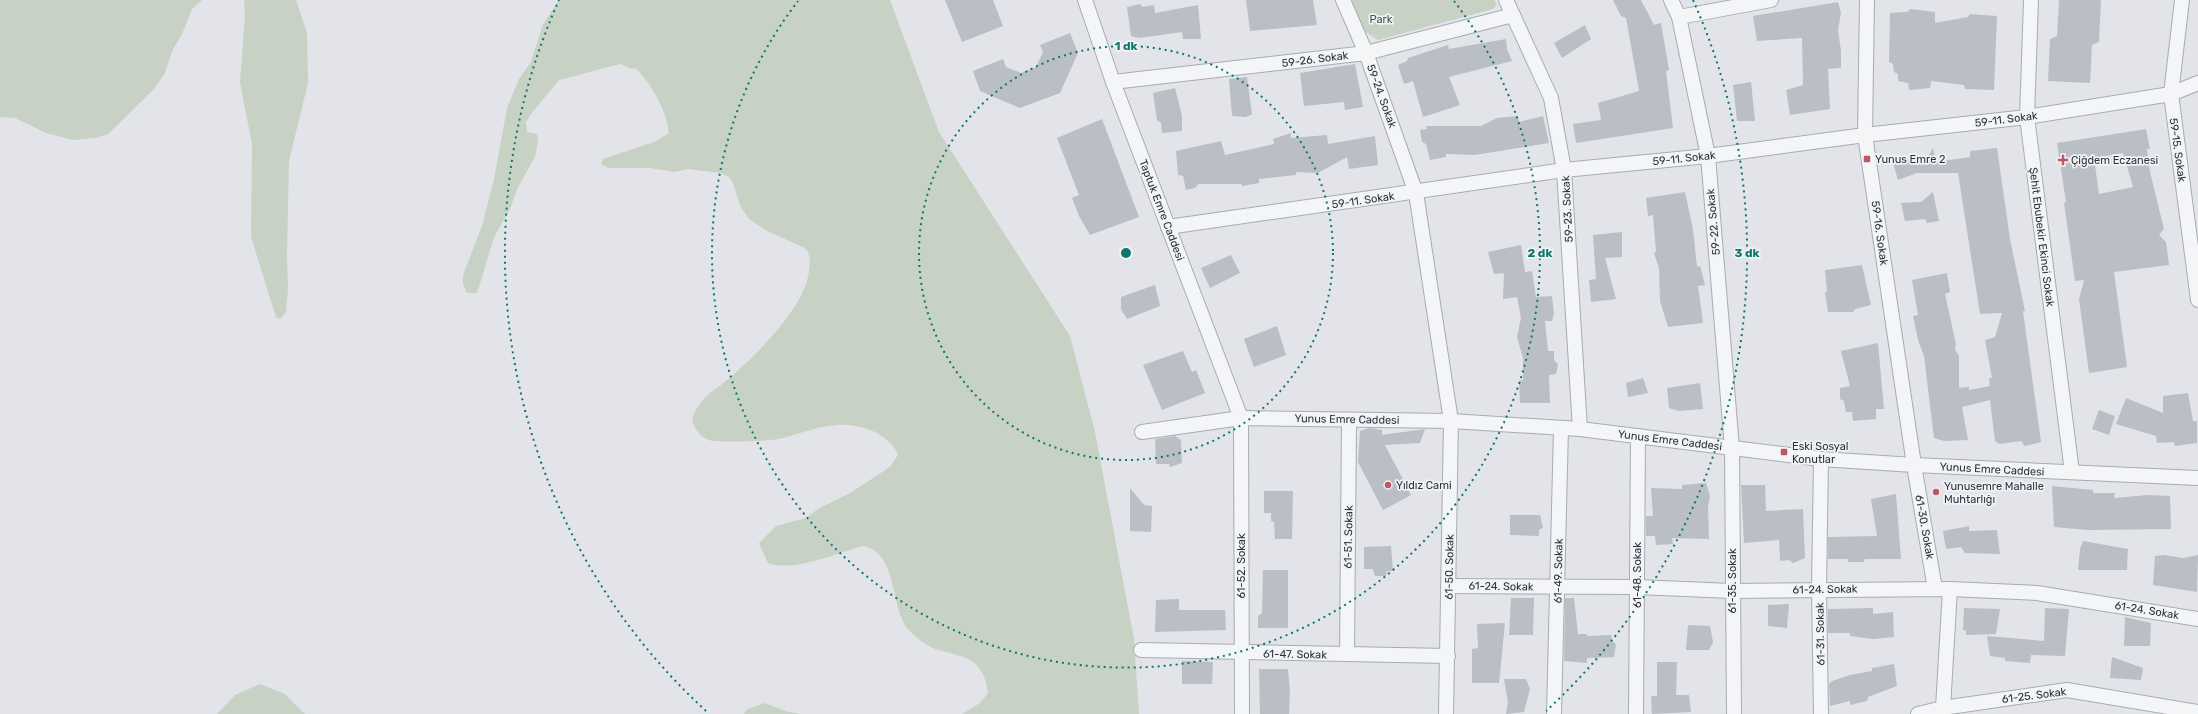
<svg xmlns="http://www.w3.org/2000/svg" width="2198" height="714" font-family="Rubik,sans-serif">
	<style>
		.green { fill: #c7d1c4 }
		.building { fill: #babec5; fill-rule: evenodd }
		.lines { fill: none; stroke-linecap: round; stroke-linejoin: round }
		.street-casing { stroke: #a8abb2; stroke-width: 16 }
		.street { stroke: #f4f5f7; stroke-width: 14 }
		.ring { fill: none; stroke: #0f766e; stroke-width: 2; stroke-dasharray: 2 4 }
		.poi-dot { fill: #be5665; stroke: #f1f3f6; stroke-width: 1.5 }
		.labels { text-anchor: middle; stroke-width: 3.5; stroke-linejoin: round; paint-order: stroke }
		.park-label { font-size: 11px; fill: #40583b; stroke: #f1f3f6 }
		.street-label { font-size: 11px; fill: #2c333e; stroke: #f1f3f6 }
		.poi-label { font-size: 11px; fill: #2c333e; stroke: #f1f3f6; text-anchor: start }
		.centre { fill: #0f766e; stroke: #f1f3f6; stroke-width: 2 }
		.ring-label { font-size: 12px; text-anchor: middle; font-weight: bold; fill: #0f766e; stroke: #f1f3f6; stroke-width: 3.5; stroke-linejoin: round; paint-order: stroke }
	</style>
	<rect width="100%" height="100%" fill="#e2e4e9"/>
	<g class="green">
		<path d="M0,0H202L192,9L182,34L172,51L165,73L154,89L108,134L96,138L73,140L46,133L15,118L0,117Z"/>
		<path d="M244,0H296L307,33L308,83L289,161L287,256L288,290L286,312L280,319L276,317L251,237L252,144L240,83L245,15Z"/>
		<path d="M559,0H890L939,132L1070,336L1095,432L1134,639L1139,714H962L980,703L988,693C984,657 963,657 935,649C925,645 915,637 908,629C890,608 898,550 862,546C838,553 791,573 768,563L759,543L776,526L806,518L818,509L850,493L890,467L898,455C895,446 890,443 883,437C871,428 851,424 837,425C817,426 798,435 778,439C769,441 717,443 709,440C701,437 696,431 693,423C690,417 698,407 701,402C708,393 719,387 727,380C754,357 805,308 809,271C810,263 811,254 805,248L765,230L749,219L740,206L733,183L729,177L721,173L687,169L675,172L650,168H609L601,164L603,159L654,142L668,134C671,117 648,78 635,68L632,69L620,64L559,80L531,114L526,122L527,132L537,134L538,141L535,157L518,187L510,209L494,237L479,287L476,293H467L463,284V275L482,226L494,179L507,108L519,79L531,62L543,24Z"/>
		<path d="M1352,0H1494L1497,5L1493,9L1378,40L1363,30Z"/>
		<path d="M260,684L285,694L305,714H217L235,695Z"/>
		<path d="M765,703L788,712L801,714H744L746,710Z"/>
	</g>
	<g class="building">
		<path d="M945,0H993L1003,26L962,42Z"/>
		<path d="M1246,0H1313L1317,25L1250,31Z"/>
		<path d="M1613,0H1641L1654,25L1661,23L1669,70L1666,71L1673,128L1576,143L1573,124L1601,120L1598,103L1639,91L1626,18L1621,16Z"/>
		<path d="M2059,0H2101L2099,42L2092,45L2090,83L2048,81L2050,39L2057,36Z"/>
		<path d="M1838,2L1841,13L1838,30L1841,51V68L1828,69L1830,109L1790,115L1786,90L1803,85L1802,38L1757,41L1753,16Z"/>
		<path d="M1140,4L1143,7L1154,5L1155,13L1198,5L1201,39H1183L1182,32L1139,38L1131,36L1127,7Z"/>
		<path d="M1910,9L1935,12V23L1968,17L1970,14L1997,16L1994,90L1965,89L1964,85L1931,81L1930,88L1909,90L1908,83L1898,81V74L1894,72L1893,64L1889,62L1890,13L1907,12Z"/>
		<path d="M1585,25L1591,39L1562,58L1554,43Z"/>
		<path d="M1070,33L1078,53L1060,93L1020,108L980,91L973,71L1003,59L1006,67L1021,73L1036,67L1043,52L1040,45Z"/>
		<path d="M1506,39L1507,49L1512,61L1449,77L1460,105L1423,117L1413,81L1404,84L1398,65L1407,61L1408,58L1448,45L1449,49Z"/>
		<path d="M1355,64L1363,107L1345,110L1344,102L1304,106L1300,73Z"/>
		<path d="M1247,77L1252,114L1246,117L1232,116L1229,79Z"/>
		<path d="M1751,82L1755,121H1737L1733,85Z"/>
		<path d="M1175,88L1182,116V131L1162,133L1161,123L1157,120L1153,93Z"/>
		<path d="M1518,116L1519,122L1543,116L1549,143L1475,155L1446,154V157L1430,160L1426,144L1422,142L1420,130L1427,129L1426,126H1481L1497,118Z"/>
		<path d="M1102,119L1139,217L1090,235L1079,216L1072,198L1079,195L1057,138Z"/>
		<path d="M2146,129L2150,149H2147L2150,172L2164,229L2159,235L2166,242L2169,265L2114,272L2127,367L2089,373L2079,299L2084,280L2075,281L2064,203L2066,202L2057,143ZM2123,153L2133,187L2099,194L2094,158Z"/>
		<path d="M1291,133V138L1327,135L1328,144L1375,136L1378,165L1349,169L1347,157L1318,173L1296,172V175L1259,179V183L1242,186L1241,184H1198L1195,188L1186,190L1183,176L1178,175L1176,151L1221,141L1225,155L1274,144L1273,139Z"/>
		<path d="M1933,148L1936,162L1970,157V151L1997,148L2010,239L2025,311H2023L2041,442L2025,446L2021,441L1999,444L1995,441L1990,400L1962,407L1968,440L1944,441L1934,438L1924,356L1918,340L1913,316L1918,315L1912,280L1947,273L1950,292L1945,294L1956,344L1955,350L1959,356V388L1969,387V390L1990,386L1989,378H1992L1985,340L1995,337L2002,313L1980,314L1958,173H1917L1898,180L1893,163L1929,155Z"/>
		<path d="M1685,192L1693,229L1697,267L1700,266L1705,285L1698,286L1703,323L1668,327L1660,301L1659,268L1654,253L1656,252L1653,215L1648,216L1646,198Z"/>
		<path d="M1933,192L1939,221L1927,223L1925,219L1905,221L1901,203L1921,202Z"/>
		<path d="M1622,232V257L1605,258L1616,299L1591,302L1589,280L1596,279L1593,235Z"/>
		<path d="M1521,245L1525,272L1532,271L1536,297L1552,296L1554,314L1552,321H1545L1548,351H1554V360L1558,364L1556,374L1549,375L1550,403H1520L1519,381L1523,380V358L1517,337L1521,318L1517,297L1503,299L1504,273L1494,274L1488,252Z"/>
		<path d="M1231,255L1240,273L1210,288L1201,268Z"/>
		<path d="M1862,265L1871,305L1855,309L1853,312H1828L1825,292H1827L1825,270Z"/>
		<path d="M1155,285L1160,306L1127,319L1121,309V297Z"/>
		<path d="M1277,326L1286,355L1254,367L1244,339Z"/>
		<path d="M1878,343L1884,409H1876V419L1853,421L1852,412H1846L1844,401L1840,399V388L1850,386L1841,351Z"/>
		<path d="M1183,351L1192,372L1196,370L1205,393L1162,410L1143,365Z"/>
		<path d="M1643,378L1648,393L1628,397L1626,383Z"/>
		<path d="M1700,383L1703,409L1678,411L1669,408L1667,388Z"/>
		<path d="M2188,393L2193,421H2197V443L2175,446L2174,442L2157,443L2156,436L2116,424L2126,398L2163,413V396Z"/>
		<path d="M2099,410L2115,416L2109,435L2092,429Z"/>
		<path d="M1369,428L1382,430V435L1425,429L1420,443L1385,445L1411,495L1383,510L1358,462L1360,431Z"/>
		<path d="M1175,436L1181,440L1182,463L1170,467L1169,464H1156L1155,439Z"/>
		<path d="M1706,483L1710,496L1708,507L1709,539L1672,538L1673,544L1656,545L1655,536H1646V516H1653L1651,488L1682,489V485Z"/>
		<path d="M1741,485H1765L1766,511L1803,509L1805,558L1793,563L1789,560L1780,561L1779,540L1744,543Z"/>
		<path d="M2052,486L2093,490V493H2115L2114,498L2148,495L2170,496L2171,529L2088,530L2054,527Z"/>
		<path d="M1130,488L1144,505L1152,506L1151,532L1130,531Z"/>
		<path d="M1264,491H1293L1292,539H1275L1274,522L1271,521V513H1264Z"/>
		<path d="M1896,494L1901,559H1865L1863,562H1848V559H1828V537L1877,536L1871,499Z"/>
		<path d="M1510,515H1540L1543,528L1539,530V536L1510,535Z"/>
		<path d="M1969,526V531L1997,530L2000,554L1965,553L1961,547L1946,549L1943,531Z"/>
		<path d="M2083,541L2128,549L2127,570H2078L2080,549Z"/>
		<path d="M1391,546L1393,571H1387L1386,576H1375L1373,569H1364V547Z"/>
		<path d="M2164,555L2183,558L2198,555L2197,592L2153,585L2155,556Z"/>
		<path d="M1263,570H1288V628H1258V616L1262,613Z"/>
		<path d="M1511,598H1534L1533,635H1509Z"/>
		<path d="M1565,598H1574L1578,634H1587V636L1611,635L1613,642L1616,644L1614,657L1587,658V663L1564,661Z"/>
		<path d="M1179,599V610H1225L1226,630L1155,632L1156,600Z"/>
		<path d="M1789,604L1787,628L1768,626V605Z"/>
		<path d="M1873,608V614L1893,612L1894,637L1873,639L1850,636V633H1828V609Z"/>
		<path d="M1964,608L2000,609L1996,634L1966,635V631L1963,630Z"/>
		<path d="M2045,608L2069,609L2065,656L2031,655L2030,663L2005,661V658L1990,656L1987,636L2044,641Z"/>
		<path d="M2125,617L2151,623L2150,646H2124Z"/>
		<path d="M1505,623L1499,683H1472V649L1478,648L1477,624Z"/>
		<path d="M1688,625L1710,626L1713,642L1709,650H1686Z"/>
		<path d="M2112,657L2143,668L2141,680L2110,678Z"/>
		<path d="M1182,661L1213,662L1212,684H1182Z"/>
		<path d="M1657,662H1677L1676,695H1689L1691,712L1652,714L1651,696H1657Z"/>
		<path d="M1894,664L1897,686L1868,697L1867,701L1850,705V701L1830,706L1829,684L1832,681L1850,675L1872,671V668Z"/>
		<path d="M1259,669H1288L1290,692L1289,714H1260Z"/>
		<path d="M1504,679H1526L1530,689L1524,712L1506,714L1508,702Z"/>
	</g>
	<g class="lines">
		<defs>
			<g id="street">
				<path d="M1085,0L1113,82L1241,418L1242,714"/>
				<path d="M1343,0L1366,53L1416,193L1451,421L1446,714"/>
				<path d="M1506,0L1551,98L1564,170L1580,429"/>
				<path d="M1671,0L1679,17L1708,156L1732,448L1734,714"/>
				<path d="M1867,0L1865,135L1914,465L1935,589"/>
				<path d="M2031,0L2027,117L2072,472"/>
				<path d="M2182,0L2171,94L2198,300"/>
				<path d="M1679,17L1771,0"/>
				<path d="M1113,82L1366,53L1513,15"/>
				<path d="M1168,227L1564,170L1708,156L1865,135L2027,117L2171,94L2198,83"/>
				<path d="M1142,432L1241,418L1451,421L1580,429L1821,459L1914,465L2198,478"/>
				<path d="M1821,459L1819,589L1821,714"/>
				<path d="M1449,586L1637,587L1732,591L1950,589L2037,593L2198,619"/>
				<path d="M1141,650L1448,656"/>
				<path d="M1347,654L1349,420"/>
				<path d="M1943,708L1950,589"/>
				<path d="M1554,714L1561,428"/>
				<path d="M1636,714L1638,436"/>
				<path d="M1918,714L1943,708L2067,690L2198,712"/>
			</g>
		</defs>
		<use href="#street" class="street-casing"/>
		<use href="#street" class="street"/>
	</g>
	<g class="ring">
		<circle cx="1126" cy="253" r="207"/>
		<path d="M1454 1A414 414 0 1 1 798 1"/>
		<path d="M706 711A621 621 0 0 1 559 0M1693 0A621 621 0 0 1 1546 711"/>
	</g>
	<g class="poi-dot">
		<rect x="1863" y="155" width="8" height="8" rx="2"/>
		<path d="M2061 154h4v4h4v4h-4v4h-4v-4h-4v-4h4z"/>
		<rect x="1780" y="448" width="8" height="8" rx="2"/>
		<circle cx="1388" cy="485" r="4"/>
		<circle cx="1936" cy="492" r="4"/>
	</g>
	<g class="labels">
		<g class="park-label">
			<text x="1381" y="23">Park</text>
		</g>
		<g class="street-label">
			<text transform="translate(1315 59) rotate(-7)" y="4">59-26. Sokak</text>
			<text transform="translate(1382 96) rotate(70)" y="4">59-24. Sokak</text>
			<text transform="translate(2006 119) rotate(-7)" y="4">59-11. Sokak</text>
			<text transform="translate(2178 150) rotate(82)" y="4">59-15. Sokak</text>
			<text transform="translate(1684 158) rotate(-6)" y="4">59-11. Sokak</text>
			<text transform="translate(1363 200) rotate(-8)" y="4">59-11. Sokak</text>
			<text transform="translate(1567 209) rotate(-93)" y="4">59-23. Sokak</text>
			<text transform="translate(1162 210) rotate(69)" y="4">Taptuk Emre Caddesi</text>
			<text transform="translate(1713 222) rotate(-95)" y="4">59-22. Sokak</text>
			<text transform="translate(1880 233) rotate(82)" y="4">59-16. Sokak</text>
			<text transform="translate(2042 237) rotate(83)" y="4">Şehit Ebubekir Ekinci Sokak</text>
			<text transform="translate(1347 419) rotate(1)" y="4">Yunus Emre Caddesi</text>
			<text transform="translate(1670 440) rotate(7)" y="4">Yunus Emre Caddesi</text>
			<text transform="translate(1992 469) rotate(3)" y="4">Yunus Emre Caddesi</text>
			<text transform="translate(1925 527) rotate(80)" y="4">61-30. Sokak</text>
			<text transform="translate(1348 537) rotate(-89)" y="4">61-51. Sokak</text>
			<text transform="translate(1241 566) rotate(-90)" y="4">61-52. Sokak</text>
			<text transform="translate(1449 567) rotate(-89)" y="4">61-50. Sokak</text>
			<text transform="translate(1558 571) rotate(-89)" y="4">61-49. Sokak</text>
			<text transform="translate(1637 575) rotate(-90)" y="4">61-48. Sokak</text>
			<text transform="translate(1732 581) rotate(-90)" y="4">61-35. Sokak</text>
			<text transform="translate(1501 586) rotate(1)" y="4">61-24. Sokak</text>
			<text transform="translate(1825 589) rotate(-1)" y="4">61-24. Sokak</text>
			<text transform="translate(2147 610) rotate(9)" y="4">61-24. Sokak</text>
			<text transform="translate(1820 634) rotate(-91)" y="4">61-31. Sokak</text>
			<text transform="translate(1295 654) rotate(1)" y="4">61-47. Sokak</text>
			<text transform="translate(2034 695) rotate(-7)" y="4">61-25. Sokak</text>
		</g>
		<g class="poi-label">
			<text x="1875" y="163">Yunus Emre 2</text>
			<text x="2071" y="164">Çiğdem Eczanesi</text>
			<text x="1792" y="450">Eski Sosyal<tspan x="1792" dy="13">Konutlar</tspan></text>
			<text x="1396" y="489">Yıldız Cami</text>
			<text x="1944" y="490">Yunusemre Mahalle<tspan x="1944" dy="13">Muhtarlığı</tspan></text>
		</g>
	</g>
	<circle cx="1126" cy="253" r="6" class="centre"/>
	<g class="ring-label">
		<text x="1126" y="50">1 dk</text>
		<text x="1540" y="257">2 dk</text>
		<text x="1747" y="257">3 dk</text>
	</g>
</svg>
